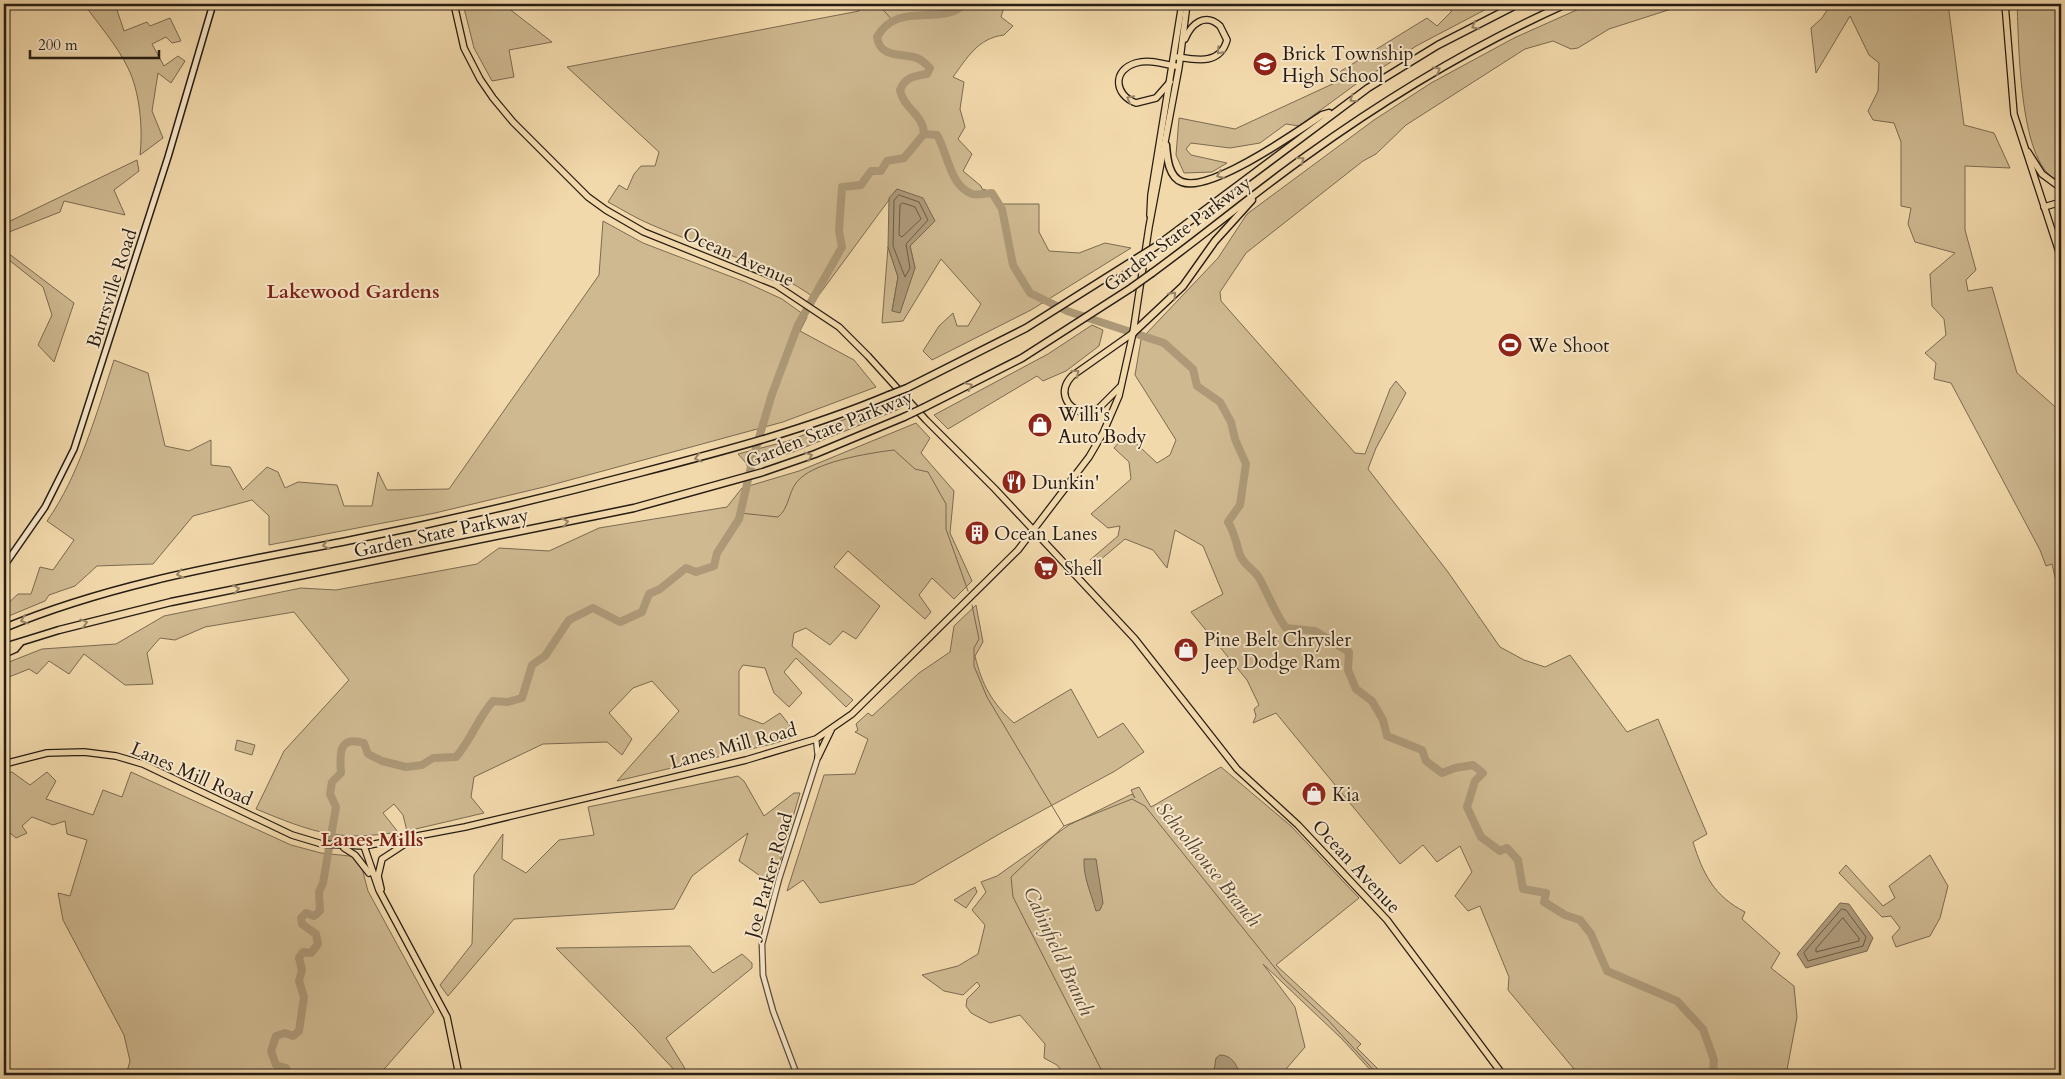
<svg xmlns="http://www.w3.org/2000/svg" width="2065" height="1079" font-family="Cardo,serif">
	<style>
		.green { fill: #cfb991; stroke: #7b6b52 }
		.water { fill: #ad9978; stroke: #776750 }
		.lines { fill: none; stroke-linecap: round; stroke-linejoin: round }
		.shore { stroke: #6a5b46; stroke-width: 1 }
		.stream { stroke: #776750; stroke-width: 1 }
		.river { stroke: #ad9978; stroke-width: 8 }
		.tertiary-casing { stroke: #5a4c3a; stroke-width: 7 }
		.secondary-casing { stroke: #271d14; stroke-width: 8 }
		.primary-casing { stroke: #271d14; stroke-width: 8 }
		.motorway-casing { stroke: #271d14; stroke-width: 9 }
		.tertiary { stroke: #f7e6c8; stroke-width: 4.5 }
		.secondary { stroke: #f7e6c8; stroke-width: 5 }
		.primary { stroke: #f2d9ab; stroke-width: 5.5 }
		.motorway { stroke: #f2d9ab; stroke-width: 6 }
		.motorway-bridge-casing { stroke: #271d14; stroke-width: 9; stroke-linecap: butt }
		.motorway-bridge { stroke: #f2d9ab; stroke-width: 6 }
		.oneway { stroke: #978467 }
		.labels { text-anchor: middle; stroke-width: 4; stroke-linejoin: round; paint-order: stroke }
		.poi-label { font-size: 19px; fill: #271d14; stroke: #f7e6c8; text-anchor: start }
		.street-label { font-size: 19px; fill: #271d14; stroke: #f7e6c8 }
		.neighbourhood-label { font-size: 20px; font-weight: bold; fill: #7a1f14; stroke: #f7e6c8 }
		.water-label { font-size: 20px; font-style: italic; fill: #564837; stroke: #f7e6c8 }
	</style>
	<rect width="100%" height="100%" fill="#f2d9ab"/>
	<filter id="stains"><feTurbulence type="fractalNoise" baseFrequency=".004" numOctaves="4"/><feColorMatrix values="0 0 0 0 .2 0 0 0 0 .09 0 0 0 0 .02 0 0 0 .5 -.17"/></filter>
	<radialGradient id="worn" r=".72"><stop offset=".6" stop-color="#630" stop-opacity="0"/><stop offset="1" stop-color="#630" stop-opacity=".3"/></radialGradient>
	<g class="green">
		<path d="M84,4H115L124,31L147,22L150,26L170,18L181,41L172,43L166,37L152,44L164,66L178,56L185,61L171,83L158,73L152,111L163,138L140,155C143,129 140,92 128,68C117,45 98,24 84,4Z"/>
		<path d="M463,4H503L552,42L509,50L514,77L492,81L474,48Z"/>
		<path d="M858,4H1005L1001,17L1013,26L1004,35C978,38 967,58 953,77L964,82L960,109L965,127L958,139L972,154L963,171L981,186L982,189L986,190L1001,204H1039V232L1049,251L1079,253L1105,243L1131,248L1031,310L932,360L923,351L939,326L953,313L957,326H968L981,304L941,259L903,321L882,323L888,247L898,277L892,311L915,268L910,246L935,221L897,189L816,299C768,263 707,249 652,225C637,219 623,210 608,202L619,185L627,190L634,174L641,166H655L659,152L567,67L859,11Z"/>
		<path d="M1453,4H1496L1418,45L1356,84L1299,126L1286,124L1260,143L1230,148L1191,143L1186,149L1191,155L1227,163L1212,172L1184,173L1176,155L1179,118L1235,129L1339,81L1341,71L1427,18L1437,26L1451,12Z"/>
		<path d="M1590,4H1687L1609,29L1578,48L1571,49L1553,41L1525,49L1406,125L1376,154L1363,161L1246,253L1220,292L1221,301L1355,453L1365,454L1390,389L1396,381L1406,393L1376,448L1368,469L1448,572L1500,647L1524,660L1545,667L1570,655L1627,732L1658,719L1707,834L1693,842C1703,874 1714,896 1745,912L1742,919L1780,953L1771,968L1794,986L1797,1017L1786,1075H1579L1508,990L1509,977L1480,906L1468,911L1455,896L1472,872L1460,846L1437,862L1423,845L1400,864L1276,713L1253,723L1256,716L1254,709L1259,705L1247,680L1191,612L1223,594L1203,546L1175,530L1167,568L1153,550L1125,539L1099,561L1090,560L1118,536L1120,526L1108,528L1091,514L1131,479L1129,462L1114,448L1126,434L1157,463L1170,455L1176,440L1135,375L1142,334L1145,335L1218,258L1247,214L1374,120L1431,83L1514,38Z"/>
		<path d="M1831,4H1948L1964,125L1994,133L2010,168L1965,166V230L1976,270L1966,280L1968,291L1992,287L2017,373L2061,412V603L2052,564L2046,566L2040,550L1951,383L1934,379L1936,363L1925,353L1946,335L1944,319L1932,306L1930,274L1955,253L1915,242L1908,224L1911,208L1901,206V142L1894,123L1873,120L1868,111L1878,91L1879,63L1869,55L1850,16L1816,73L1811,28L1822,18Z"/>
		<path d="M2017,4H2061V181C2018,172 2019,40 2017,4Z"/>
		<path d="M137,160L139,171L114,190L125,215L64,201L60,212L4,234V224Z"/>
		<path d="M603,221L643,243L745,282L782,299L807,317L800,331L854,360L876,387L783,422L544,487L435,513L269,545V516L252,500L193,516L153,564L97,566L75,586L49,595L45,601L4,618V607L18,594H31L40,567L53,570L74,540L47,521C79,476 97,412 114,360L148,373L165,446L189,451L211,440V465L230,467L243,490L267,467L278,472L285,488L298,482L337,485L344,506H372L378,472L387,490L449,489L599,275Z"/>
		<path d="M4,250L74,303L54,362L38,345L52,315L43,287L4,256Z"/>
		<path d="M1092,325L1103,330L1099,346L1066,371L1043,381L1037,376L948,429L934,415L1048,354Z"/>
		<path d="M895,400L902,408L793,452L747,466V464L738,454L788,441Z"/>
		<path d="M916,423L930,438L921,453L954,491L950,533L972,581L954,599L932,578L919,595L931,612L925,619L848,551L834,567L880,606L856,639L843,631L830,645L806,628L794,633L792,646L853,700L846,707L796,658L784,672L802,693L789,707L774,693L765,668L743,665L739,671V715L763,724L780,713L798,736L772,744L617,781L679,711L652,681L633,688L609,713L632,739L622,755L607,742L543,744L474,777L471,797L484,813L407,831L403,815L394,804L383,813L398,832C337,842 312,832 256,809L284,751L349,680L294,612L205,627L175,640L160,638L147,653L153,684L125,685L84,654L69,674L49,661L37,674L29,669L4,679V664L42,649L116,644L164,616L301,588L336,590L477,564L499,548L549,551L599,528L727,507L742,488L799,471Z"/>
		<path d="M976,605L983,642L975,656C982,685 992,703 1014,723L1071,689L1098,738L1123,723L1144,752L1115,771L1001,833L914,884L820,903L803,880L787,891L824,775L855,774L868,739L855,732L858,730L856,724L868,713L872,716L919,673L950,652L954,626Z"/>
		<path d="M237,740L255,745L252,755L235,750Z"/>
		<path d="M1221,767L1291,826L1359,898L1276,965L1361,1044L1357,1048L1384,1075H1375L1342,1039L1263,964L1295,1007L1305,1047L1281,1075H1065L1057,1065L1044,1058L1045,1044L1020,1015L990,1023L971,1013L966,1006L967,999L980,986L977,982L963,995L944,991L922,975L958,966L978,954L985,925L972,910L986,892L981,882L997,876L1069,825L1132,794L1135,798L1131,790L1139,787L1151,807Z"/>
		<path d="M12,772L30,785L47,772L56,781L46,799L93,815L103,790L122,797L131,772L291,845L321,853L359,857L368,891L434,1012L379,1075H126L130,1061L124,1035L63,920L58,893L70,896L87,840L67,834L65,821L53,825L32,817L22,826L27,833L16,838L4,828V774Z"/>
		<path d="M738,776L744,781L764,816L794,793H800L773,885L739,861L748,833L692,876L674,909L514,919L448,996L440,985L472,944L474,875L503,834L502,859L526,873L559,840L594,835L588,807Z"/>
		<path d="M1930,855L1948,886L1940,918L1930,936L1896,947L1892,937L1900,928L1891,916L1882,917L1839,873L1846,865L1883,906L1895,898L1889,886Z"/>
		<path d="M975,887L977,892L966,908L954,900Z"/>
		<path d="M690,946L713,973L742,954L752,963V968L666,1038L689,1075H679L634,1027L556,948Z"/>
	</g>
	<g class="water">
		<path d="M897,189L923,198L935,221L910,246L915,268L900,313L892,311L898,277L888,247L889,198Z"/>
		<path d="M1084,859H1096L1103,903L1100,910L1096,911C1091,893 1083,877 1084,859Z"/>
		<path d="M1840,903L1849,904L1873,938L1867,951L1806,968L1797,954Z"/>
		<path d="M1220,1055C1232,1055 1237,1065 1240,1075H1217L1214,1071L1216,1058Z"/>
	</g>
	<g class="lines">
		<g class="shore">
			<path d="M899,195L919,202L928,220L906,244L910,268L905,277L893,246L894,201Z"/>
			<path d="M903,203L915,207L921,219L902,237L899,235L900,205Z"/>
			<path d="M1842,909L1846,910L1866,937L1863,946L1808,961L1804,953Z"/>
			<path d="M1843,918L1859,938V941L1816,952V949Z"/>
		</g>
		<g class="stream">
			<path d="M878,4L893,21"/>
			<path d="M947,4L949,13"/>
			<path d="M740,513L778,517C789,508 788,494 796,483C811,462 869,453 894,450L915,469L928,472L946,504V529L968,591"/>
			<path d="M972,605L979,639L974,648V666L987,697L1064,826L1132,799L1145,806L1283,978L1328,1020L1378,1075"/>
			<path d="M1064,826L1011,877L1013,897L1104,1075"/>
		</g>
		<g class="river">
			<path d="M924,134L937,135C948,154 950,186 972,194C978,196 986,193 992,193L1002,209L1013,265L1030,293L1067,311L1164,343L1193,369L1197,386L1220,402L1231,422L1235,439L1246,464L1240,505L1228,522C1235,533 1236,543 1240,555C1244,565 1252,568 1258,576C1268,593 1274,612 1286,628L1315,631L1349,652L1348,670L1356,689L1372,701L1383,720L1387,736L1422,750L1426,761L1442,773L1455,768L1473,765L1483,773L1475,781L1467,807L1481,837L1500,851L1507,848L1518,860L1523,889L1546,893L1544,902L1565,915L1580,920L1591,934L1607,971L1677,1001L1703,1029L1714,1060L1713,1075"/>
			<path d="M924,134C924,115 903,108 900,90C905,77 915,76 927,74L930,68C926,64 922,60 917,58C903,53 880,59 877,37C897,0 943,27 964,4"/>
			<path d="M288,1075L286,1068L276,1065L271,1051L276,1036L285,1033L293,1036L299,1031L304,997L299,981L302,970L299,958L303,952L311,953L318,944L316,934L302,924L301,918L306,913L314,916L320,911L319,892L323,883L336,807L330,794L332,782L341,773C340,756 337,735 364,743L368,754L382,761L406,767L422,765L433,758L456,757C471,740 478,718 493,701L508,702L522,698L532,665L545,656L569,620L593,608L620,622L642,612L649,594L660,589L686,568L696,572L714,566L717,553L739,519L753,458L772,394L798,325L842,247L839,231L842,187L861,185L871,171H881L887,161L904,158L924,134"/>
		</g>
		<defs>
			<path id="tertiary" d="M797,1075L773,1011L763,975L762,944L779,879L818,757L816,739"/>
			<path id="secondary" d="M4,566L45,507L74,449L168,157L213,4"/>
			<g id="primary">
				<path d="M454,4L464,48L480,79L493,98L513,122L588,197L606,210L644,232L776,285L839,327L868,356L926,420L995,489L1135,639L1237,769L1298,825L1387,920L1503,1075"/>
				<path d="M2005,4L2014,114L2061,258"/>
				<path d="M1177,57C1197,60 1220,65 1227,40L1220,26C1205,12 1191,24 1185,39"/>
				<path d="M1170,82L1156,98L1136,103C1114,95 1112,70 1136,63C1149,59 1163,64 1175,66"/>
				<path d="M2028,152L2042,174L2061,188"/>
				<path d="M2044,207L2061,202"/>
				<path d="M1150,215L1151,195L1182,4"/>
				<path d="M1120,387L1098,409L1085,413C1065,408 1058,391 1072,376L1133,333"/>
				<path d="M818,757L831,730"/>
				<path d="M4,764L47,753L84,752L116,756L143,764L292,835L322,844L364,846L465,827L746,760L816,739L852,714L1018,550L1089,457L1103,433L1119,396L1133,333L1149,227L1179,67L1187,4"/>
				<path d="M364,846L379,890L447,1017L459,1075"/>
				<path d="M344,848L355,855L369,873"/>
				<path d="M381,889L378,876L382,859L411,840"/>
			</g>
			<g id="motorway">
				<path d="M1166,145C1167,156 1168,177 1182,182C1210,193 1297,132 1322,115L1329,113"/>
				<path d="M1158,245L1368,88L1438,45L1518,4"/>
				<path d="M1152,273C1204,235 1253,194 1306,156C1388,97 1474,45 1566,4"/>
				<path d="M1133,333L1183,286L1215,241L1252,200"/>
				<path d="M907,388L1026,328L1134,260"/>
				<path d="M925,407L1022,358L1131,288"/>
				<path d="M4,628C112,583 228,564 342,542C442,522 541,499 639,473C724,451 808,429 889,395"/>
				<path d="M4,647L59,630L171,602L634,508L763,472L815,454L904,417"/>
				<path d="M4,654L15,649L20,643"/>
			</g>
		</defs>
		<use href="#tertiary" class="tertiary-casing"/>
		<use href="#secondary" class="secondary-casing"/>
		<use href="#primary" class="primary-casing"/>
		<use href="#motorway" class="motorway-casing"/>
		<use href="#tertiary" class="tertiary"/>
		<use href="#secondary" class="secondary"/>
		<use href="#primary" class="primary"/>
		<use href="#motorway" class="motorway"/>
		<defs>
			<g id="motorway-bridge">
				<path d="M1134,260L1158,245"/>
				<path d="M1131,288L1152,273"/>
				<path d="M889,395L907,388"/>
				<path d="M904,417L925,407"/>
			</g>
		</defs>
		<use href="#motorway-bridge" class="motorway-bridge-casing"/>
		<use href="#motorway-bridge" class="motorway-bridge"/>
	</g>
	<defs><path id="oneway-chevron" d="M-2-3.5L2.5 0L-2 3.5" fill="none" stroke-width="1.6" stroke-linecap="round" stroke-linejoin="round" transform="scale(1.25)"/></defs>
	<g class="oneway">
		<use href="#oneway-chevron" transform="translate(1475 26) rotate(152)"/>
		<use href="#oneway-chevron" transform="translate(1220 51) rotate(132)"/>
		<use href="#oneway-chevron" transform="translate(1437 70) rotate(-30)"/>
		<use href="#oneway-chevron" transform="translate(1130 99) rotate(-153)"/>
		<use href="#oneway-chevron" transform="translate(1353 99) rotate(146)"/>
		<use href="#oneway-chevron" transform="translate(1301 160) rotate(-36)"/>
		<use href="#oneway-chevron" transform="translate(1220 175) rotate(156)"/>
		<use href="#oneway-chevron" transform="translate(1173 295) rotate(-45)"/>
		<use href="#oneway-chevron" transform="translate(1076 373) rotate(-38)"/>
		<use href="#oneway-chevron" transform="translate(969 386) rotate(-26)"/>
		<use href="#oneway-chevron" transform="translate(809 456) rotate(-20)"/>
		<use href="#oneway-chevron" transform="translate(698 458) rotate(165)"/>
		<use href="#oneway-chevron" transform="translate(565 522) rotate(-12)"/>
		<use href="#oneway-chevron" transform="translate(326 545) rotate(169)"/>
		<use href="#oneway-chevron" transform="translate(180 574) rotate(168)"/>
		<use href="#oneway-chevron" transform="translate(236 589) rotate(-11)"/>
		<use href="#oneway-chevron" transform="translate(24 620) rotate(161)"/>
		<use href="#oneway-chevron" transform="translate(84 623) rotate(-15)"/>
	</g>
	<defs>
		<symbol id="school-disc" viewBox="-11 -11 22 22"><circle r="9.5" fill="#8f2418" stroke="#f7e6c8"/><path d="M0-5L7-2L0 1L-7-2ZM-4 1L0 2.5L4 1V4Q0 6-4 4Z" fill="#fff"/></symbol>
		<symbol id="stadium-disc" viewBox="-11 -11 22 22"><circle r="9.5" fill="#8f2418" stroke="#f7e6c8"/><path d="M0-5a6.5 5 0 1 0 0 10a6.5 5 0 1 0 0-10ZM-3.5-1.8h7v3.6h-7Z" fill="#fff"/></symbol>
		<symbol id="shop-disc" viewBox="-11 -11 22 22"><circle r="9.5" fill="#8f2418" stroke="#f7e6c8"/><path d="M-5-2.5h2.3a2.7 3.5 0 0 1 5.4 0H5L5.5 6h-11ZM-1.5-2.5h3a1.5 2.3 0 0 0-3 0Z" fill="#fff"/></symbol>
		<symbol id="restaurant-disc" viewBox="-11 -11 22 22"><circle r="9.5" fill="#8f2418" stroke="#f7e6c8"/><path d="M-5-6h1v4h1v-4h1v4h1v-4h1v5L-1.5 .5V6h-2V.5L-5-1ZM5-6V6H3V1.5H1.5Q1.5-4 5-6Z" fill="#fff"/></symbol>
		<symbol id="building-disc" viewBox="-11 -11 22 22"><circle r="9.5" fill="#8f2418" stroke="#f7e6c8"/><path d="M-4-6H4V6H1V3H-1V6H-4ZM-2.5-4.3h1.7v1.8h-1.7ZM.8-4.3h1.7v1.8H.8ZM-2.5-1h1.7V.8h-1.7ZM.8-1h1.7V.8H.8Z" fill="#fff"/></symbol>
		<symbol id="supermarket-disc" viewBox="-11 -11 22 22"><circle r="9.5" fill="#8f2418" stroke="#f7e6c8"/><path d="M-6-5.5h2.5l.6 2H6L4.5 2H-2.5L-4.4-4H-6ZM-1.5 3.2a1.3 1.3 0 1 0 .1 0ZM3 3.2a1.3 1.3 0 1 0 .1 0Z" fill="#fff"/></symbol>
	</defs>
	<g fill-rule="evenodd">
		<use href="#school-disc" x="1251" y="50" width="28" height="28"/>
		<use href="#stadium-disc" x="1496" y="331" width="28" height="28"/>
		<use href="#shop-disc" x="1026" y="411" width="28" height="28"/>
		<use href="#restaurant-disc" x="1000" y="468" width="28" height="28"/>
		<use href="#building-disc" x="963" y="519" width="28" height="28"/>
		<use href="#supermarket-disc" x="1032" y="554" width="28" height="28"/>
		<use href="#shop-disc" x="1172" y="636" width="28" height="28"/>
		<use href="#shop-disc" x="1300" y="780" width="28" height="28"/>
	</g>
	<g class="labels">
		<g class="poi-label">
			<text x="1282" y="60">Brick Township<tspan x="1282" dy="22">High School</tspan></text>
			<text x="1528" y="352">We Shoot</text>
			<text x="1058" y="421">Willi's<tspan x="1058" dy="22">Auto Body</tspan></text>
			<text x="1032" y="489">Dunkin'</text>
			<text x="994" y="540">Ocean Lanes</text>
			<text x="1064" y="575">Shell</text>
			<text x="1204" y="646">Pine Belt Chrysler<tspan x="1204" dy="22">Jeep Dodge Ram</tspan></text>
			<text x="1332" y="801">Kia</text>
		</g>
		<g class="street-label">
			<text transform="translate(1177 233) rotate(-37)" y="7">Garden State Parkway</text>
			<text transform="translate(739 256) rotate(24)" y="7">Ocean Avenue</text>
			<text transform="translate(111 288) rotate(-72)" y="7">Burrsville Road</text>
			<text transform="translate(829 428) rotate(-22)" y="7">Garden State Parkway</text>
			<text transform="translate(441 532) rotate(-12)" y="7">Garden State Parkway</text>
			<text transform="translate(733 745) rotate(-15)" y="7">Lanes Mill Road</text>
			<text transform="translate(192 773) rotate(24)" y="7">Lanes Mill Road</text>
			<text transform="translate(1357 866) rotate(47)" y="7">Ocean Avenue</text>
			<text transform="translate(768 875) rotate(-74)" y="7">Joe Parker Road</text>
		</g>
		<g class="neighbourhood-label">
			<text x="353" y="298">Lakewood Gardens</text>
			<text x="372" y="846">Lanes Mills</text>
		</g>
		<g class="water-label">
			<text transform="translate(1209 864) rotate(51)" y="7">Schoolhouse Branch</text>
			<text transform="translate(1059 951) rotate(65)" y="7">Cabinfield Branch</text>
		</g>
	</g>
	<rect width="2065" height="1079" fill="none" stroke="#f2d9ab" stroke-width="20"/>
	<rect x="5" y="5" width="2055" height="1069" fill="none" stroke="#271d14" stroke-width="2.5"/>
	<rect x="10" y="10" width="2045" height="1059" fill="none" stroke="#271d14"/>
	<path d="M30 50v8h129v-8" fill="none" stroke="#271d14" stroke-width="2.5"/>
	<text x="38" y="50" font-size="15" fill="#271d14" stroke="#f7e6c8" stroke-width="4" paint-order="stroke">200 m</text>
	<rect width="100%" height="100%" filter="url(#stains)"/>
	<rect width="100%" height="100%" fill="url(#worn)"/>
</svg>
